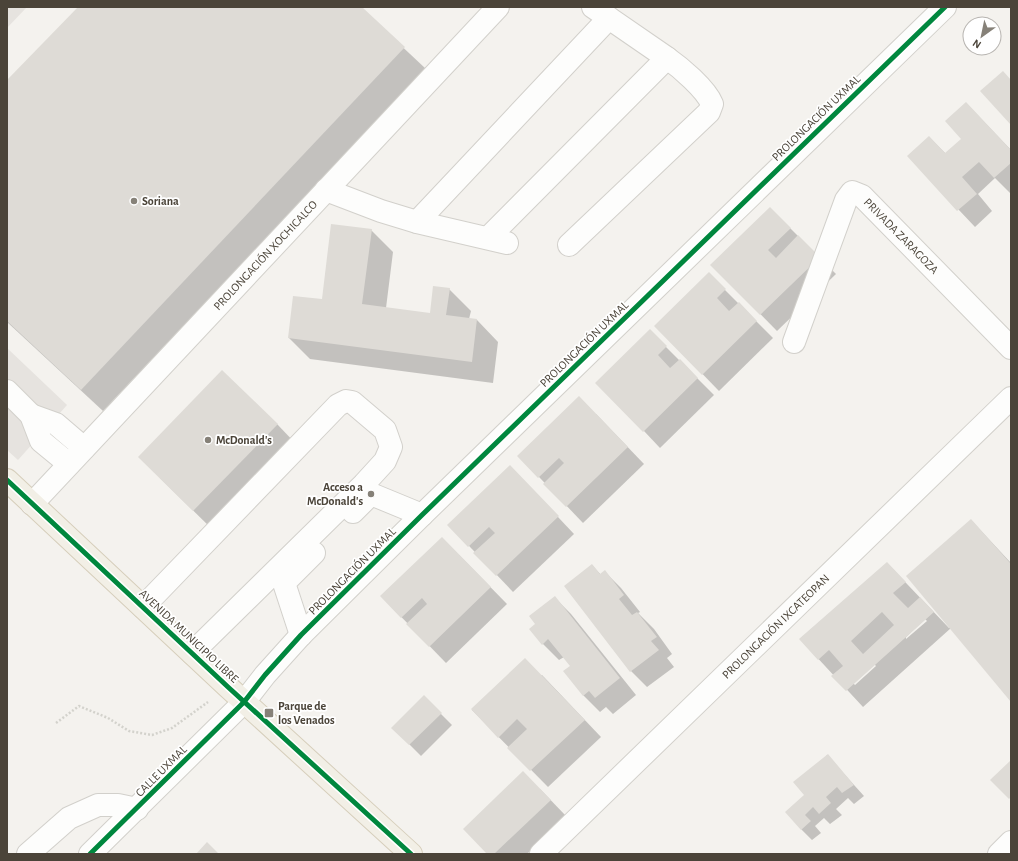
<svg xmlns="http://www.w3.org/2000/svg" width="1018" height="861" font-family="'Alegreya Sans',sans-serif">
	<style>
		.parking { fill: #e6e3df }
		.shadow { fill: #0003; fill-rule: evenodd }
		.building { fill: #dedbd6; fill-rule: evenodd }
		.lines { fill: none; stroke-linecap: round; stroke-linejoin: round }
		.minor-casing { stroke: #d2d0cb; stroke-width: 24 }
		.major-casing { stroke: #d6cebb; stroke-width: 24 }
		.path { stroke: #d3d2cc; stroke-width: 2.5; stroke-dasharray: 2 2; stroke-linecap: butt }
		.minor { stroke: #fdfdfc; stroke-width: 22 }
		.major { stroke: #f2efe6; stroke-width: 22 }
		.cycleway-casing { stroke: #fff; stroke-width: 8 }
		.cycleway { stroke: #00873e; stroke-width: 5 }
		.poi-dot { fill: #868178; stroke: #fff; stroke-width: 1.5 }
		.labels { text-anchor: middle; stroke-width: 3.5; stroke-linejoin: round; paint-order: stroke }
		.street-label { font-size: 12px; fill: #4b4439; stroke: #fff }
		.poi-label { font-size: 12px; font-weight: bold; fill: #4b4439; stroke: #fff; text-anchor: start }
	</style>
	<rect width="100%" height="100%" fill="#f4f2ee"/>
	<g class="parking">
		<path d="M7,7H27L7,28Z"/>
		<path d="M7,348L67,405L18,460L7,450Z"/>
	</g>
	<g class="shadow">
		<path d="M80,7H360L426,69L103,411L7,322V82Z"/>
		<path d="M966,103L1011,150V194L995,178L978,194L992,211L975,227L908,156L929,137L946,154L963,139Z"/>
		<path d="M770,208L836,274L777,331L712,265Z"/>
		<path d="M371,230L393,252L386,308L431,314L449,289L471,311L469,319L477,320L498,342L493,383L310,359L289,338L323,300Z"/>
		<path d="M709,274L773,338L719,391L656,326Z"/>
		<path d="M650,331L714,395L660,448L644,431Z"/>
		<path d="M596,414L644,464L583,523L519,456Z"/>
		<path d="M277,424L298,446L215,532L160,478Z"/>
		<path d="M526,483L574,534L513,592L449,525Z"/>
		<path d="M971,520L1011,563V701L951,628L863,707L800,639L887,563L949,628L950,627ZM925,619L927,621L906,639V637ZM874,664L876,666L855,685L853,683Z"/>
		<path d="M459,555L507,604L446,663L381,596Z"/>
		<path d="M592,565L601,575L605,572L621,588L640,612L638,613L654,629L672,654L667,658L674,667L647,687L631,671Z"/>
		<path d="M555,598L571,614L636,695L613,714L606,707L600,712L583,695L571,666L564,657L559,660L543,644L536,624Z"/>
		<path d="M542,675L601,737L548,787L472,710Z"/>
		<path d="M424,697L452,725L421,756L393,728Z"/>
		<path d="M827,755L864,796L854,804L848,798L836,809L842,815L830,824L824,818L815,826L821,833L812,840L801,829L805,795Z"/>
		<path d="M540,789L567,817L527,854H489Z"/>
	</g>
	<g class="building">
		<path d="M78,7H362L405,47L81,390L7,321V80Z"/>
		<path d="M1003,71L1011,80V125L980,91Z"/>
		<path d="M966,102L1011,150V163L994,178L979,162L962,177L977,194L957,211L907,156L929,136L945,153L961,139L945,121Z"/>
		<path d="M770,207L791,228L768,250L776,258L798,235L820,257L760,315L710,265Z"/>
		<path d="M331,224L372,229L362,304L430,313L433,286L450,288L446,315L477,319L472,362L288,338L293,296L322,299Z"/>
		<path d="M709,272L726,289L717,298L729,311L739,302L757,321L702,375L654,326Z"/>
		<path d="M650,329L667,346L658,355L670,368L680,359L698,378L643,432L595,383Z"/>
		<path d="M222,370L278,424L193,511L138,457Z"/>
		<path d="M579,396L628,447L566,507L543,484L564,463L559,458L538,478L517,456Z"/>
		<path d="M510,465L559,516L496,576L473,553L495,533L489,527L468,547L447,525Z"/>
		<path d="M971,519L1011,564V702L906,576Z"/>
		<path d="M442,537L491,587L429,647L406,624L427,604L422,598L401,618L380,596Z"/>
		<path d="M887,562L906,582L893,593L908,608L920,597L934,612L846,691L831,676L843,666L829,650L818,660L799,639ZM882,612L894,625L863,654L851,641Z"/>
		<path d="M592,564L600,574L605,570L624,595L619,599L632,615L637,612L657,637L651,641L659,650L630,672L564,586Z"/>
		<path d="M555,596L620,678L595,698L589,691L583,696L563,671L570,666L548,639L542,645L529,629L535,624L529,616Z"/>
		<path d="M525,658L585,720L530,771L507,748L527,729L517,719L498,738L471,709Z"/>
		<path d="M424,695L442,713L409,745L391,728Z"/>
		<path d="M828,754L854,785L842,793L837,787L826,797L831,803L819,814L813,807L805,815L811,821L801,830L785,812L804,795L793,782Z"/>
		<path d="M1011,760V797L1009,799L990,780Z"/>
		<path d="M523,771L551,800L494,854H487L463,829Z"/>
		<path d="M207,842L219,854H196Z"/>
	</g>
	<g class="lines">
		<defs>
			<g id="minor">
				<path d="M593,7L667,58"/>
				<path d="M326,190L381,211L417,222L507,243"/>
				<path d="M417,222L609,18"/>
				<path d="M488,238L667,58C680,67 706,89 712,104L709,112L569,245"/>
				<path id="s1" d="M794,342L846,200L852,192L862,196L1011,348"/>
				<path d="M7,391L31,415L41,441L69,464"/>
				<path d="M31,415L56,424L84,448"/>
				<path id="s2" d="M32,504L498,7"/>
				<path d="M353,512L371,494L422,515"/>
				<path d="M143,607L338,405L346,401L352,402L385,430L391,447L385,461L364,484L192,653"/>
				<path d="M301,635L284,583L314,553"/>
				<path d="M28,854L69,818L98,805H118L137,809"/>
				<path d="M90,854L244,702L265,675L301,635L422,515L945,7"/>
				<path id="s3" d="M541,854L1011,398"/>
				<path d="M999,854L1011,842"/>
			</g>
			<path id="major" d="M7,480L228,687L411,854"/>
		</defs>
		<use href="#minor" class="minor-casing"/>
		<use href="#major" class="major-casing"/>
		<path class="path" d="M56,723L79,706L108,718L129,731L152,735L172,728L208,702"/>
		<use href="#minor" class="minor"/>
		<use href="#major" class="major"/>
		<defs>
			<g id="cycleway">
				<path d="M7,480L228,687L411,854"/>
				<path d="M90,854L244,702L265,675L301,635L422,515L945,7"/>
			</g>
		</defs>
		<use href="#cycleway" class="cycleway-casing"/>
		<use href="#cycleway" class="cycleway"/>
	</g>
	<g class="poi-dot">
		<circle cx="134" cy="201" r="4"/>
		<circle cx="208" cy="440" r="4"/>
		<circle cx="371" cy="494" r="4"/>
		<rect x="264" y="708" width="10" height="10" rx="2"/>
	</g>
	<g class="labels">
		<g class="street-label">
			<text transform="translate(816 118) rotate(-44)" y="4">PROLONGACIÓN UXMAL</text>
			<text dy="4" stroke="none"><textPath href="#s1" startOffset="228">PRIVADA ZARAGOZA</textPath></text>
			<text dy="4" stroke="none"><textPath href="#s2" startOffset="341">PROLONGACIÓN XOCHICALCO</textPath></text>
			<text transform="translate(584 344) rotate(-44)" y="4">PROLONGACIÓN UXMAL</text>
			<text transform="translate(352 571) rotate(-45)" y="4">PROLONGACIÓN UXMAL</text>
			<text dy="4" stroke="none"><textPath href="#s3" startOffset="327">PROLONGACIÓN IXCATEOPAN</textPath></text>
			<text transform="translate(189 636) rotate(43)" y="4">AVENIDA MUNICIPIO LIBRE</text>
			<text transform="translate(161 771) rotate(-45)" y="4">CALLE UXMAL</text>
		</g>
		<g class="poi-label">
			<text x="142" y="205">Soriana</text>
			<text x="216" y="444">McDonald's</text>
			<text x="363" y="491" text-anchor="end">Acceso a<tspan x="363" dy="14">McDonald's</tspan></text>
			<text x="278" y="710">Parque de<tspan x="278" dy="14">los Venados</tspan></text>
		</g>
	</g>
	<rect width="1018" height="861" fill="none" stroke="#4b4439" stroke-width="16"/>
	<g transform="translate(982 36) rotate(213)"><circle r="19" fill="#ffffff" stroke="#b7b4b0"/>
	<path d="M0-3L7 15L0 10L-7 15Z" fill="#868178"/>
	<text y="-6" font-size="11" font-weight="bold" text-anchor="middle" fill="#4b4439">N</text>
	</g>
</svg>
